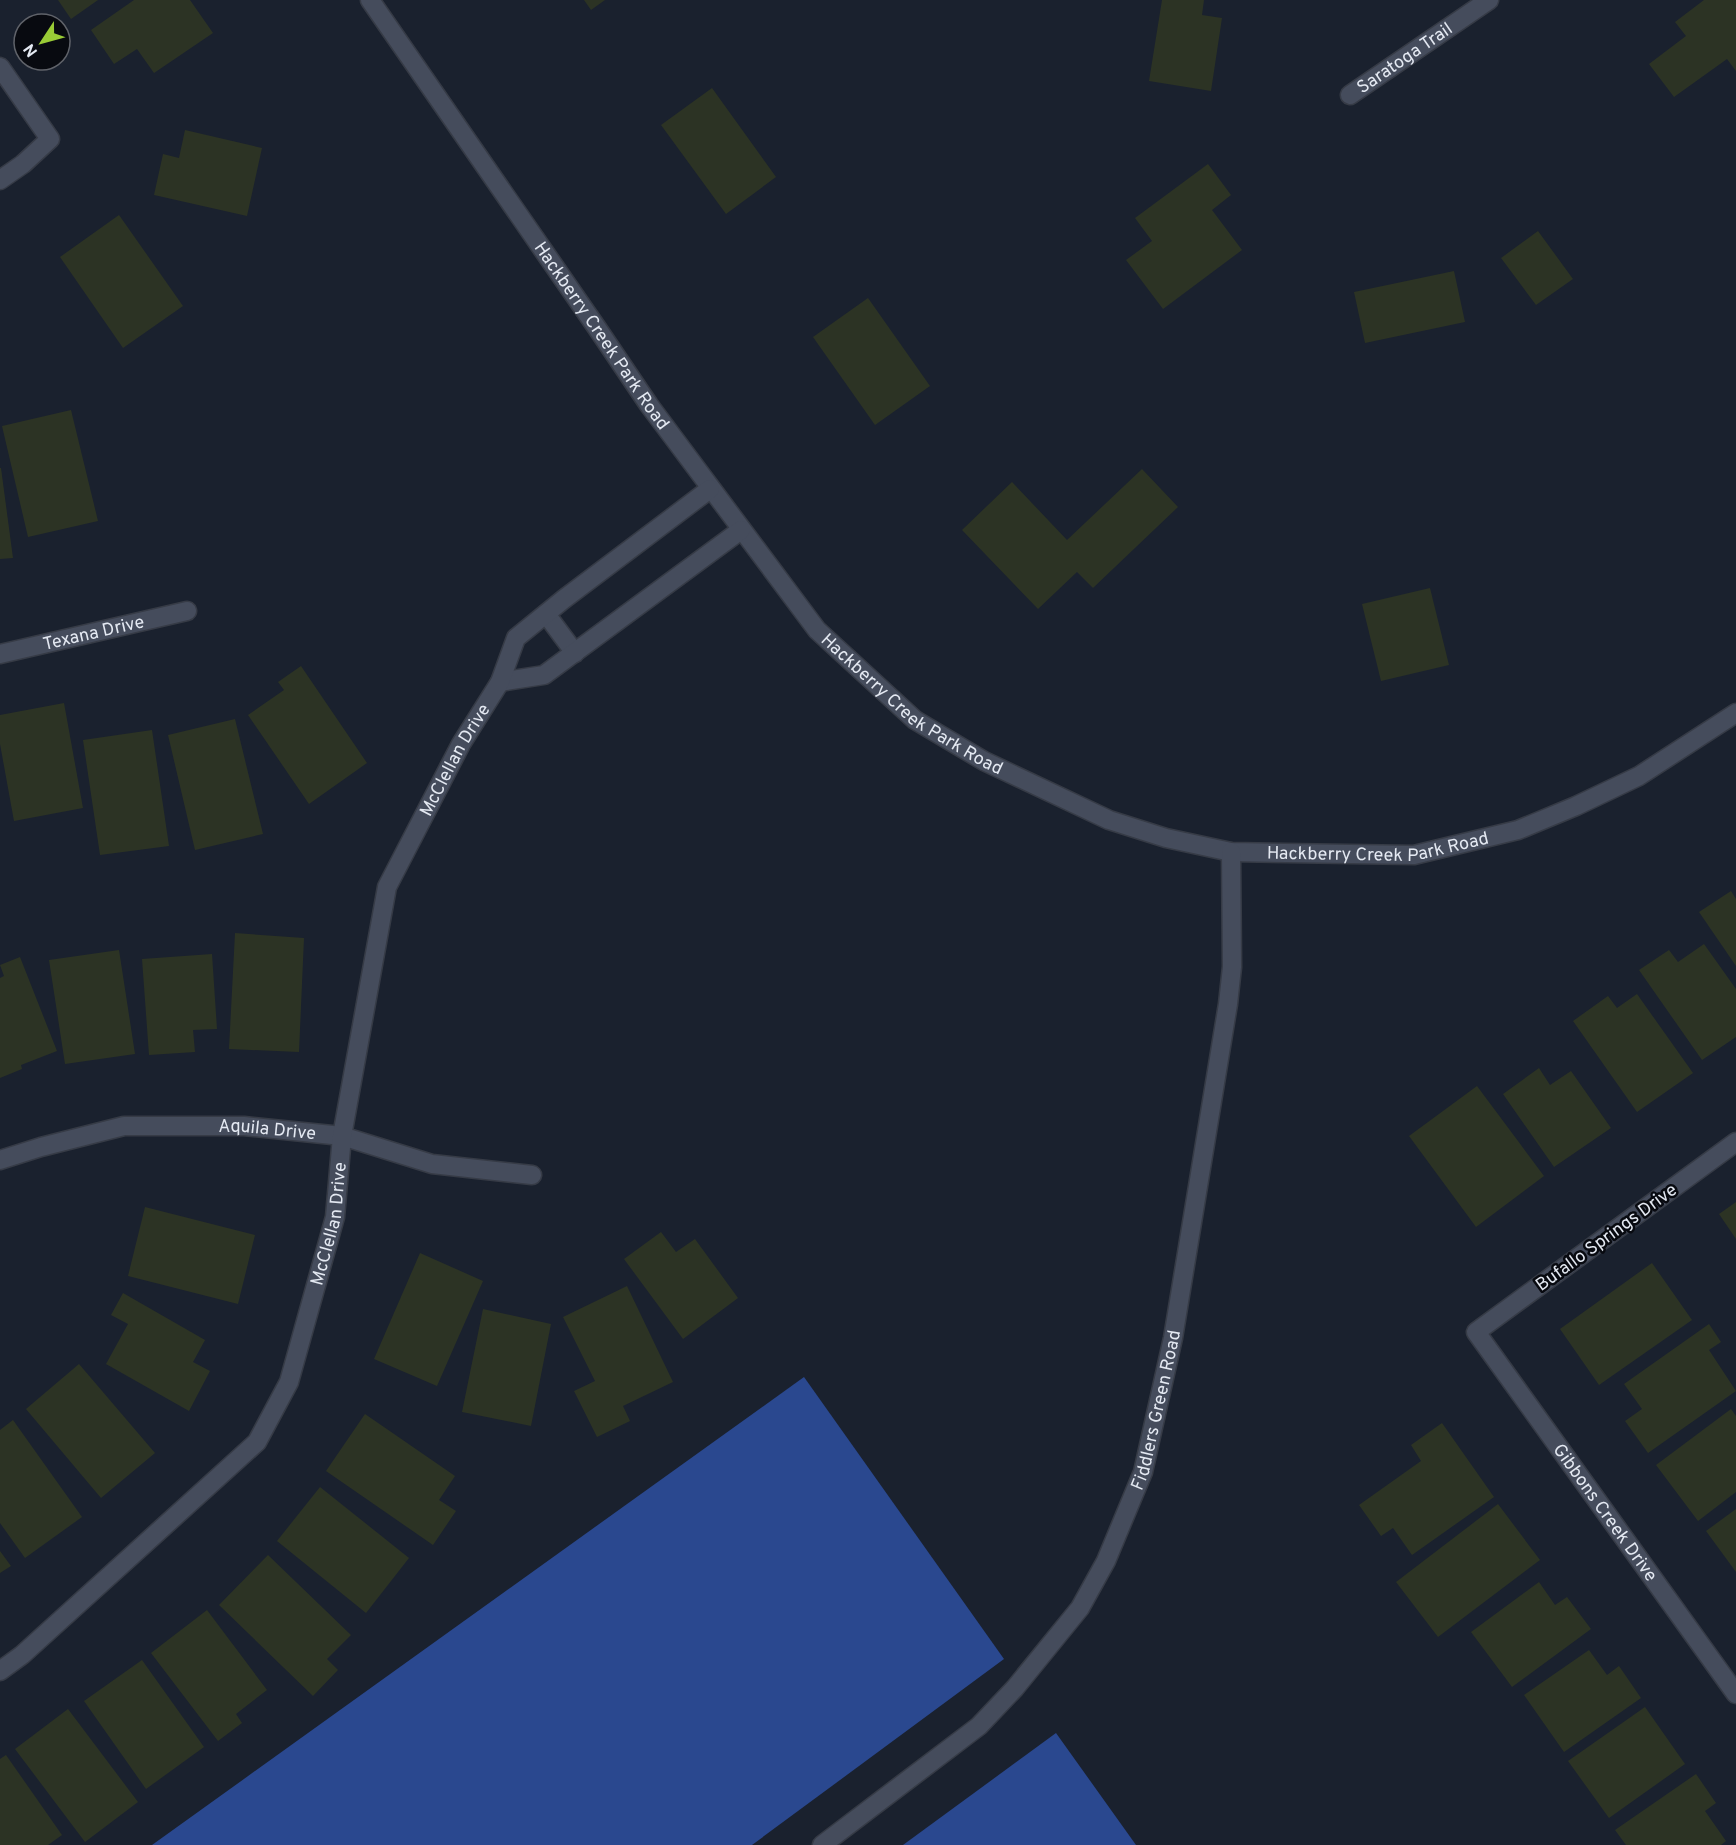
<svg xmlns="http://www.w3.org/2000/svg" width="1736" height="1845" font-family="Overpass,sans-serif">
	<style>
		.forest { fill: #2a488f }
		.building { fill: #2c3324 }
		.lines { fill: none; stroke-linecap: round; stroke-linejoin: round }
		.street-casing { stroke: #363b46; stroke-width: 21 }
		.street { stroke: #454c5c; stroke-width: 18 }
		.labels { text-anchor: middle; stroke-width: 5; stroke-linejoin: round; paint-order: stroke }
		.street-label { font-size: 18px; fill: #e4e9f2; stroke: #080a10 }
	</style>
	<rect width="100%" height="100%" fill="#1a212e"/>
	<g class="forest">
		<path d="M804,1377L1004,1659L752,1845H152Z"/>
		<path d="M1056,1733L1136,1845H903Z"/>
	</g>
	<g class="building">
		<path d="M58,0H98L71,19Z"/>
		<path d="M134,0H190L213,33L154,73L137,49L114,64L91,30Z"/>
		<path d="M584,0H605L591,10Z"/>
		<path d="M1162,0H1204L1202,15L1222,18L1211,91L1149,81Z"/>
		<path d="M1704,0H1736V71L1727,59L1674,97L1649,64L1686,36L1675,22Z"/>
		<path d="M712,88L776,177L726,214L661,125Z"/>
		<path d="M185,130L262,148L247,216L154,195L163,154L179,158Z"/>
		<path d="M1208,164L1231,195L1212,210L1242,250L1163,309L1126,260L1152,241L1135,218Z"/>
		<path d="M119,215L183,306L123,348L60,257Z"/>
		<path d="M1538,231L1573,279L1536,305L1501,258Z"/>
		<path d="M1454,271L1465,322L1365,343L1354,292Z"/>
		<path d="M868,298L930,386L875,425L813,337Z"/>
		<path d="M71,410L98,521L28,537L2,426Z"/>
		<path d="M0,468H1L13,558L0,559Z"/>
		<path d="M1142,469L1178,507L1093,588L1077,572L1038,609L962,530L1012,482L1067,540Z"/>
		<path d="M1430,588L1449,665L1381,681L1362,604Z"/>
		<path d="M301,666L367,763L309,804L248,715L284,690L278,682Z"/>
		<path d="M64,703L83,808L14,821L0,744V715Z"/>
		<path d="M235,719L263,834L195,850L168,735Z"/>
		<path d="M152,730L169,846L100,855L83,740Z"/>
		<path d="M1731,891L1736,899V966L1699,912Z"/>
		<path d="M235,933L304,938L299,1052L229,1049Z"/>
		<path d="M1704,944L1736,989V1037L1702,1060L1639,970L1669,950L1678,962Z"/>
		<path d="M119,950L135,1054L65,1064L49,960Z"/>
		<path d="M212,954L217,1029L193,1030L195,1052L149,1055L142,959Z"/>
		<path d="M20,957L57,1051L21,1065L22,1069L0,1078V978L4,976L0,965Z"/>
		<path d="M1637,994L1693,1073L1637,1112L1573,1021L1608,996L1617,1008Z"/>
		<path d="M1539,1068L1550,1085L1571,1071L1611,1128L1554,1167L1503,1094Z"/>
		<path d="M1477,1086L1544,1176L1476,1227L1409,1136Z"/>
		<path d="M1736,1202V1239L1719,1214Z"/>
		<path d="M145,1207L255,1235L238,1304L128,1276Z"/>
		<path d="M661,1232L676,1252L695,1239L738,1298L683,1339L624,1259Z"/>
		<path d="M420,1253L483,1281L437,1386L374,1359Z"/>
		<path d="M1652,1263L1692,1320L1599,1385L1560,1329Z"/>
		<path d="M627,1286L673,1382L623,1406L630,1421L597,1437L574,1391L595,1381L563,1317Z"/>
		<path d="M123,1293L205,1340L193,1362L210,1371L189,1411L106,1364L128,1324L111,1315Z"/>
		<path d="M483,1309L551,1324L531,1426L462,1412Z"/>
		<path d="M1709,1324L1721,1342L1709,1350L1736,1391L1648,1453L1625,1421L1642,1409L1624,1384Z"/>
		<path d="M79,1364L155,1453L101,1498L26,1409Z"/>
		<path d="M1731,1409L1736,1416V1492L1698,1521L1656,1465Z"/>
		<path d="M365,1414L455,1476L439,1500L456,1511L433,1545L326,1471Z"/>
		<path d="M13,1420L82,1517L25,1558L0,1523V1430Z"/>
		<path d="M1442,1423L1494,1497L1412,1555L1393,1528L1381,1536L1359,1505L1421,1461L1411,1445Z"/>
		<path d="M320,1487L409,1558L366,1613L277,1541Z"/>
		<path d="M1498,1504L1540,1560L1438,1637L1396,1582Z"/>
		<path d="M1736,1509V1572L1706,1531Z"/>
		<path d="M0,1551L11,1566L0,1573Z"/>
		<path d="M268,1555L351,1635L327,1659L338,1670L313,1696L219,1605Z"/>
		<path d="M1539,1582L1555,1605L1567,1597L1591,1629L1512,1687L1471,1632Z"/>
		<path d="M207,1610L267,1690L236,1714L242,1723L218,1741L151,1653Z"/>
		<path d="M1589,1650L1607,1675L1619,1666L1641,1698L1564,1752L1524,1695Z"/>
		<path d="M142,1660L204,1747L146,1789L84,1701Z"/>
		<path d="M1645,1707L1685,1764L1609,1818L1568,1761Z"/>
		<path d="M68,1709L138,1802L85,1842L15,1749Z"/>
		<path d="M6,1755L62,1835L48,1845H0V1759Z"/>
		<path d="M1696,1774L1716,1803L1705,1811L1726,1841L1721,1845H1626L1615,1830Z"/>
	</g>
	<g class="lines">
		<defs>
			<g id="street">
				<path id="s1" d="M370,0L597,328L649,405L817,630L915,720L984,761L1109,820L1166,838L1231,852L1414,855L1518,830L1576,806L1639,776L1736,713"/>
				<path d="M0,67L50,139L23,164L0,180"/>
				<path id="s2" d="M1350,95L1489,0"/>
				<path d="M546,614L575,653"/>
				<path id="s3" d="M0,654L187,611"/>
				<path d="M500,682L544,675L741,530"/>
				<path id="s4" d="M1736,1142L1476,1332L1736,1694"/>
				<path id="s5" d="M0,1160L41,1147L124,1126H244L342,1136L432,1164L532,1175"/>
				<path id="s6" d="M0,1671L22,1655L257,1442L289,1382L335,1217L342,1136L387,887L461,744L500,682L516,638L564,599L710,489"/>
				<path id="s7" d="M822,1845L979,1726L1015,1688L1080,1608L1106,1561L1143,1472L1173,1338L1228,1004L1232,967L1231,852"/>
			</g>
		</defs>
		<use href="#street" class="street-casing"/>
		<use href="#street" class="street"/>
	</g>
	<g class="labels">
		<g class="street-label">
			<text dy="6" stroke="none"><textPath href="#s2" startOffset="66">Saratoga Trail</textPath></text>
			<text dy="6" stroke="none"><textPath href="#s1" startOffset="408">Hackberry Creek Park Road</textPath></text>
			<text dy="6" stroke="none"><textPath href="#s3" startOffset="96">Texana Drive</textPath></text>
			<text dy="6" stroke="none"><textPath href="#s1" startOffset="894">Hackberry Creek Park Road</textPath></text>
			<text dy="6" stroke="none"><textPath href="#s6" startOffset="1062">McClellan Drive</textPath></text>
			<text dy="6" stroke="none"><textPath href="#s1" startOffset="1398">Hackberry Creek Park Road</textPath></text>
			<text dy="6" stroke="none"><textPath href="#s5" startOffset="272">Aquila Drive</textPath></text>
			<text dy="6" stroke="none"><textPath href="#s6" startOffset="576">McClellan Drive</textPath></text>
			<text transform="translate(1606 1237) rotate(-36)" y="6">Bufallo Springs Drive</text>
			<text dy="6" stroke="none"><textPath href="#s7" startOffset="566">Fiddlers Green Road</textPath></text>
			<text dy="6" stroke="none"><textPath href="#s4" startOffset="544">Gibbons Creek Drive</textPath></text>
		</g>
	</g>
	<g transform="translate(42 42) rotate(234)"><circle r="28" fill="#080a10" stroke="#60636a" stroke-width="1.5"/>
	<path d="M0-4.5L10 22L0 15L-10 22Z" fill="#99cb36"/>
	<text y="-9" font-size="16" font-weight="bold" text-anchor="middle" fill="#e4e9f2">N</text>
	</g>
</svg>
